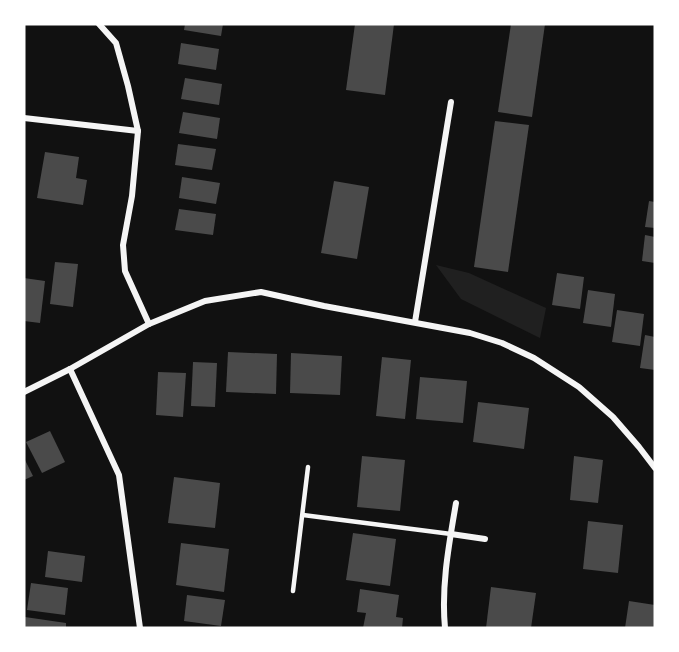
<svg xmlns="http://www.w3.org/2000/svg" width="679" height="652" font-family="'Exo 2',sans-serif">
	<style>
		.green { fill: #202020 }
		.building { fill: #4a4a4a }
		.lines { fill: none; stroke-linecap: round; stroke-linejoin: round }
		.service { stroke: #f5f5f5; stroke-width: 4.5 }
		.minor { stroke: #f5f5f5; stroke-width: 6 }
	</style>
	<rect width="100%" height="100%" fill="#111"/>
	<path class="green" d="M436,265L469,273L546,308L540,338L461,299Z"/>
	<g class="building">
		<path d="M185,24H223L221,36L184,30Z"/>
		<path d="M355,24H394L385,95L346,90Z"/>
		<path d="M511,24H545L532,117L498,112Z"/>
		<path d="M181,43L219,49L216,70L178,64Z"/>
		<path d="M185,78L222,84L219,105L181,99Z"/>
		<path d="M183,112L220,118L217,139L179,133Z"/>
		<path d="M495,121L529,125L508,272L474,267Z"/>
		<path d="M178,144L216,149L212,170L175,165Z"/>
		<path d="M45,152L79,157L76,178L87,180L83,205L37,198Z"/>
		<path d="M182,177L220,183L216,204L179,198Z"/>
		<path d="M334,181L369,187L357,259L321,253Z"/>
		<path d="M649,201L655,202V228L645,227Z"/>
		<path d="M179,209L216,214L213,235L175,230Z"/>
		<path d="M645,235L655,237V263L642,261Z"/>
		<path d="M55,262L78,264L73,307L50,304Z"/>
		<path d="M557,273L584,277L580,309L552,305Z"/>
		<path d="M24,278L45,281L40,323L24,321Z"/>
		<path d="M588,290L615,294L611,327L583,323Z"/>
		<path d="M617,310L644,314L640,346L612,342Z"/>
		<path d="M645,335L655,337V370L640,368Z"/>
		<path d="M228,352L277,354L276,394L226,392Z"/>
		<path d="M291,353L342,356L340,395L290,393Z"/>
		<path d="M382,357L411,360L405,419L376,416Z"/>
		<path d="M193,362L217,363L215,407L191,406Z"/>
		<path d="M158,372L186,373L183,417L156,415Z"/>
		<path d="M420,377L467,381L463,423L416,419Z"/>
		<path d="M478,402L529,408L524,449L473,442Z"/>
		<path d="M50,431L65,462L42,473L26,442Z"/>
		<path d="M362,456L405,460L400,511L357,507Z"/>
		<path d="M574,456L603,460L598,503L570,500Z"/>
		<path d="M24,458L33,476L24,480Z"/>
		<path d="M174,477L220,483L215,528L168,523Z"/>
		<path d="M588,521L623,525L618,573L583,569Z"/>
		<path d="M353,533L396,539L390,586L346,580Z"/>
		<path d="M181,543L229,549L224,592L176,585Z"/>
		<path d="M48,551L85,556L82,582L45,577Z"/>
		<path d="M31,583L68,588L65,615L27,610Z"/>
		<path d="M491,587L536,593L531,628H486Z"/>
		<path d="M360,589L399,595L396,617L403,618L402,628H363L366,613L357,612Z"/>
		<path d="M187,595L225,600L221,626L184,621Z"/>
		<path d="M629,601L655,605V628H625Z"/>
		<path d="M25,617L66,623V628H24Z"/>
	</g>
	<g class="lines">
		<g class="service">
			<path d="M303,515L451,534"/>
			<path d="M293,591L308,467"/>
		</g>
		<g class="minor">
			<path d="M99,24L116,43L128,86L138,131L132,196L123,245L125,271L149,324"/>
			<path d="M24,118L138,131"/>
			<path d="M415,322L451,102"/>
			<path d="M70,369L119,475L140,628"/>
			<path d="M24,392L70,369L149,324L205,301L261,292L324,306L470,333L502,343L534,358L579,387L613,417L639,447L655,468"/>
			<path d="M451,534L485,539"/>
			<path d="M445,628C441,586 449,544 456,503"/>
		</g>
	</g>
	<rect width="679" height="652" fill="none" stroke="#ffffff" stroke-width="51"/>
</svg>
